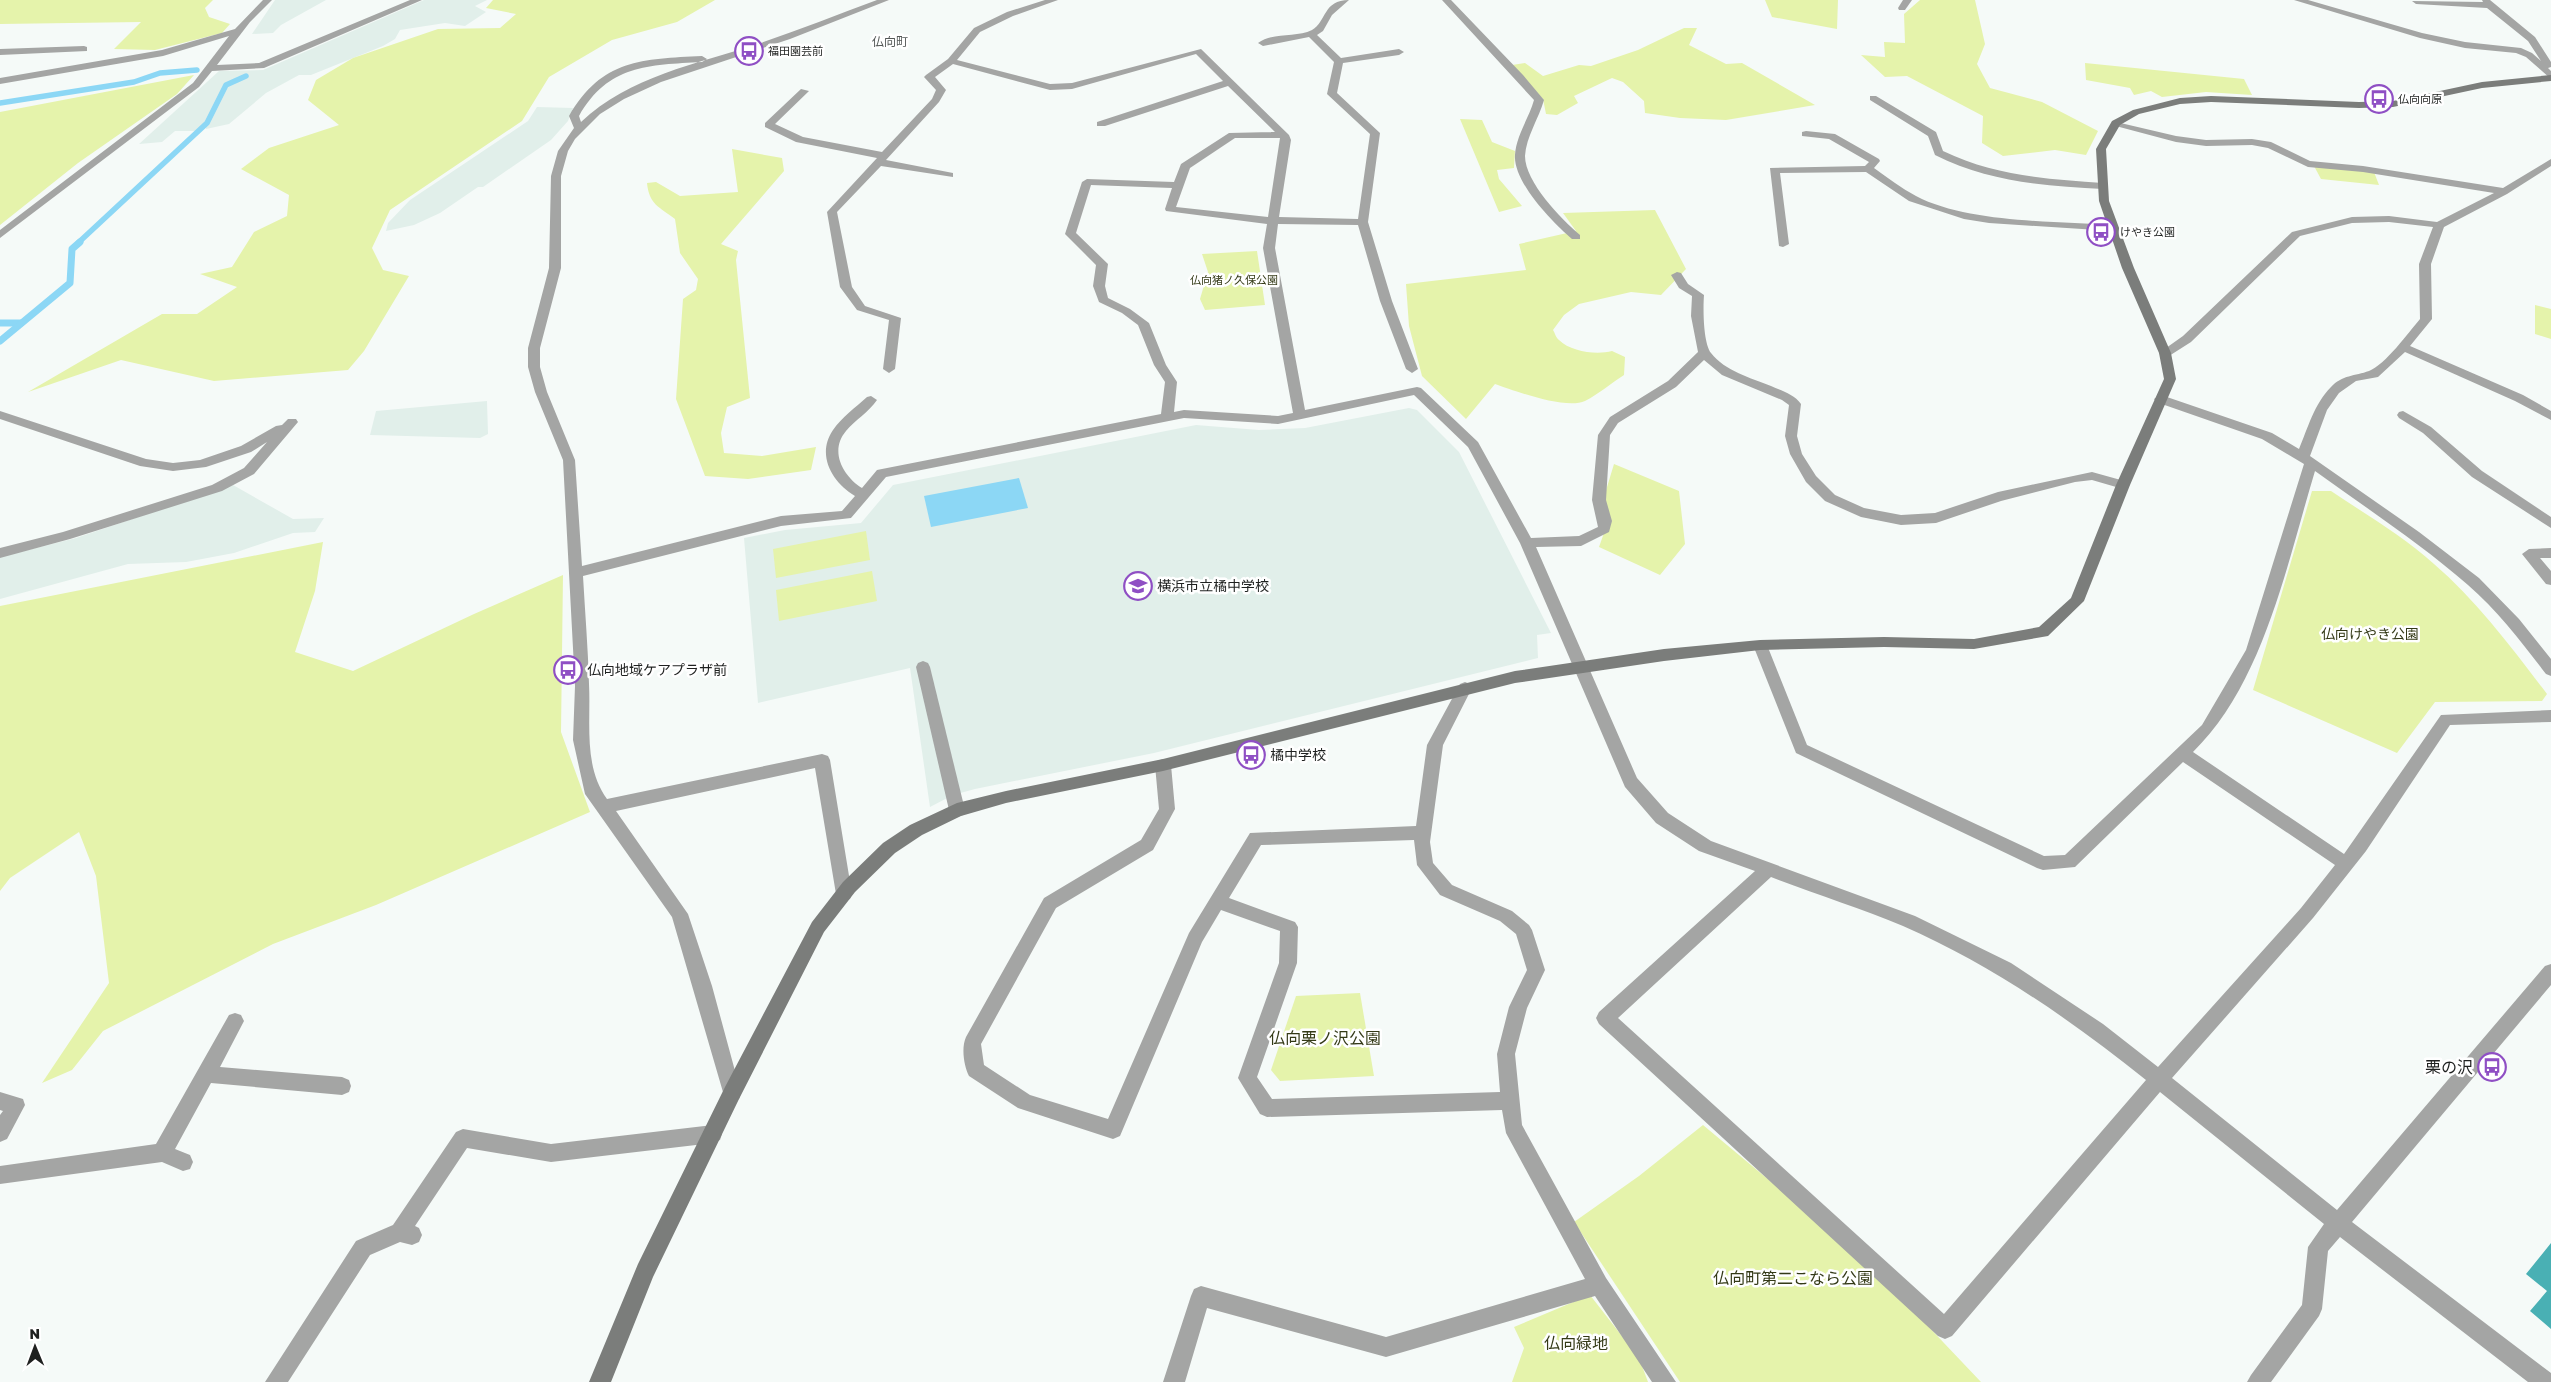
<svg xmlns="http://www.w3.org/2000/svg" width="2551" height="1382" font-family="'Golos Text','Noto Sans JP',sans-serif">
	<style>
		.built { fill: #e1efea }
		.green { fill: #e5f3ab }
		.water { fill: #8cd7f5 }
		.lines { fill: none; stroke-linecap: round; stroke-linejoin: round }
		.stream-far1 { stroke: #8cd7f5; stroke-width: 5.5 }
		.stream { stroke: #8cd7f5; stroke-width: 7 }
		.street { fill: #a4a5a4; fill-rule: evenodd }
		.secondary { fill: #7b7d7b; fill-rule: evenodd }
		.wall { fill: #49b0b4 }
		.labels { text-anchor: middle; stroke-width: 5; stroke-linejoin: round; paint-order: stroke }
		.far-poi-label { font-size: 11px; fill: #1f2120; stroke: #fff; text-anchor: start }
		.far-park-label { font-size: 11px; fill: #343a17; stroke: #fff }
		.far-neighbourhood-label { font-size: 12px; fill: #545857; stroke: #fff }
		.poi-label { font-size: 14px; fill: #1f2120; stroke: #fff; text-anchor: start }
		.park-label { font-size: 14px; fill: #343a17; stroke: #fff }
		.near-park-label { font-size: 16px; fill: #343a17; stroke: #fff }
		.near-poi-label { font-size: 16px; fill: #1f2120; stroke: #fff; text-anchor: end }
	</style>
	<rect width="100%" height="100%" fill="#f5faf8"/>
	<g class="built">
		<path d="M275,0H326L281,25L273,33L252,34Z"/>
		<path d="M424,0H487L475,6L486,12L465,26L445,23L400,30L395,39L383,46L311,75H299L266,93L229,124L206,129L204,123L195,131H175L162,142L139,144L219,71L263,70Z"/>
		<path d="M537,107L573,108L568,121L551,140L483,187H478L440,213L414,225L386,231L388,223L410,200L528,121Z"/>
		<path d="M487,401L488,434L480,438L370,435L376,411Z"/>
		<path d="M1409,408L1417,410L1459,452L1551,633L1537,635L1538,658L1154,753L975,789L953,795L930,807L910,668L758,703L744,538L785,530L861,523L893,485L1196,425L1259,430L1305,428Z"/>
		<path d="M233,485L293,519L324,518L315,532L293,533L234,553L186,562L128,564L0,599V557L76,538Z"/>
	</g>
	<g class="green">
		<path d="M0,0H213L205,8L209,17L230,24L222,33L155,50L114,49L141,22L0,24Z"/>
		<path d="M493,0H715L677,22L612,40L549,77L522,121L390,210L372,248L383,270L409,276L364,351L348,370L214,381L121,360L28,392L162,314H197L237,287L200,274L232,267L254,232L287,216L289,195L241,169L269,148L339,125L308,100L316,80L353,58L438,29L500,28L516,14L486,8Z"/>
		<path d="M1765,0H1838L1837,29L1772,17Z"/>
		<path d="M1920,0H1975L1985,44L1977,64L1990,88L2042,102L2098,131L2086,155L2055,150L2003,156L1982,143L1983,116L1907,76L1885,77L1861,55L1885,57L1884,42L1905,43L1904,14Z"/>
		<path d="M1684,28H1697L1689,45L1726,64L1742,63L1815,105L1726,120L1680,118L1645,113L1644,101L1623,82L1612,78L1574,96L1578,103L1557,115L1546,114L1543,99L1512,65L1525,63L1543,76L1579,65L1591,66L1638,50Z"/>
		<path d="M2085,63L2244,79L2252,95L2206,92L2162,97L2151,91L2134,95L2130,88L2086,80Z"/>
		<path d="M194,75L177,94L78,163L0,225V112Z"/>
		<path d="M1460,119L1482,120L1492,142L1515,151L1514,168L1497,170L1499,179L1522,206L1499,212Z"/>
		<path d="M732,149L782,158L784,171L721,244L738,251L736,260L750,398L727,407L721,433L724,453L762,456L816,447L811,470L748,479L705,476L676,399L683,299L696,290L698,279L680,253L675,219C659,207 649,204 647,183L656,182L680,196L738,192Z"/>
		<path d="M2314,166L2374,172L2379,185L2321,179Z"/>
		<path d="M1655,210L1686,269L1661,295L1631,292L1579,304L1564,315L1553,330C1555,333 1556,338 1559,340C1571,352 1597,355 1612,351L1625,357L1624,375C1611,383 1599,394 1585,401C1566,410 1515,391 1495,384L1466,419L1422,376L1409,326L1406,284L1526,270L1519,244L1576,231L1563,213Z"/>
		<path d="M1257,251L1265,305L1205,310L1200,299L1208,272L1202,254Z"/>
		<path d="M2535,305L2551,309V339L2535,334Z"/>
		<path d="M1614,464L1679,491L1685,544L1660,575L1599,547L1610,516L1604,497Z"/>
		<path d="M2312,491H2331C2365,514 2403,536 2434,564C2477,601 2512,648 2547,694L2542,701L2435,702L2397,753L2253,690Z"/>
		<path d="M866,531L870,560L776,578L773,549Z"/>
		<path d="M323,542L315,591L295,652L353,671L474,614L563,575L561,732L590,812L376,905L273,944L103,1031L72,1070L42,1083L109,983L96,876L79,832L10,878L0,891V606Z"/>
		<path d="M872,571L877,601L779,621L776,590Z"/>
		<path d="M1360,993L1374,1076L1280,1081L1271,1070L1296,996Z"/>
		<path d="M1703,1125L1811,1215L1925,1323L1981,1382H1680L1574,1222L1639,1176Z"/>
		<path d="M1590,1295L1639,1358L1648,1382H1512L1524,1348L1514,1327Z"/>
	</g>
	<path class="water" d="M1019,478L1028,508L931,527L924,496Z"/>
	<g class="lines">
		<g class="stream-far1">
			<path d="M0,103L134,82L160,73L197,70"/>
			<path d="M78,243L207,123L226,85L246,76"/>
		</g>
		<g class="stream">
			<path d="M0,323H21"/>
			<path d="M0,341L70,283L72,249L80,242"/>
		</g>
		<g class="street">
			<path d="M263,0H272L250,22L217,65L259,63L410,0H422L264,68L212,71L199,87L0,238V230L193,83L229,36L163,56L0,84V78L162,50L235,29Z"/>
			<path d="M877,0H889L790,39L661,82L624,99L600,114L575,139L568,151L561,176V268L540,348V367L547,392L575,460L582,566L781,516L842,511L855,496C832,482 816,455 833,430C842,417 855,408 867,397L871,396L877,400C869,412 855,420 846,431C829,451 843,476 862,488L877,470L882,469L1161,414L1165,382L1154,365L1138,325L1122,313L1099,302L1093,286L1096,265L1065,234L1082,182L1087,179L1174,182L1181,164L1229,133L1275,132L1228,86L1105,126H1097V122L1223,81L1196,54L1072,89L1050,90L953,64L935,77L946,90L939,102L886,160L953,173V177L881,166L837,212L852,287L865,306L901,318L895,369L889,373L883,369L889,320L857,310L840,287L827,212L877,158L796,142L765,127V123L801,89L809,91L775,124L803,137L882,152L932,99L936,90L924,77L926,75L948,59L974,28L1007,12L1045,0H1058L1013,16L980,32L957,60L1050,84L1072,83L1201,49L1289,135L1291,140L1279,217L1358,219L1370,134L1327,94L1334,62L1309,37L1263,46L1258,43C1272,32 1296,38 1312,30C1327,21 1323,0 1349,0L1332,15L1323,31L1317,35L1341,58L1399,49L1404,52L1399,55L1343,63L1337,93L1380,133L1368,222L1392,301L1418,369L1412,373L1406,369L1380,301L1358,225L1278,224L1275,248L1305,410L1417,387L1421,388L1478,442L1531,538L1579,536L1598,527L1592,500L1598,435L1610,417L1668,381L1698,352L1691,316L1692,296L1679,288L1671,275L1677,272L1681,273L1688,284L1704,295C1703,308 1703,342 1711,353C1725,371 1751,378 1771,386C1782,391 1794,394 1801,404L1797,436L1802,454L1816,476L1835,495L1864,508L1901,515L1935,513L1998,492L2092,472L2128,482L2130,485L2123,489L2092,480L2075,482L2001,501L1936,523L1901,525L1861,517L1825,501L1806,482L1790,454L1785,436L1789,405L1782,400L1722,375L1704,360L1676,387L1618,423L1610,435L1606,500L1612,521L1609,532L1581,546L1536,547L1637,778L1668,813L1711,841L1915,916L2011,963L2103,1024L2158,1067L2301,908L2335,865L2183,762L2075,867L2043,870L2037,868L1796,753L1753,645L1755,641H1765L1767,645L1807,745L2044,856L2065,855L2202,725L2246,650L2304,464L2262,439L2156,402L2154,399L2160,395L2164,396L2272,433L2299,449C2308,428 2314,404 2331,387C2342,375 2355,376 2369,371C2385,365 2409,332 2420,319L2419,264L2433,227L2389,222L2352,223L2300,236L2191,342L2169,356H2161L2159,353L2183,336L2292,232L2352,217L2389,216L2437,222L2494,193L2363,172L2308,167L2268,148L2252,145L2206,146L2176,142L2112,125V121L2176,136L2206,140L2252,139L2271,142L2310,161L2363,166L2503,188L2551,159V166L2507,194L2444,227L2431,264L2432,319L2410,346L2523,395L2551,411V420L2515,401L2405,352L2378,377L2356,381L2339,393L2327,410L2310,456L2419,532L2479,578L2519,619L2551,659V676L2546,674C2522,643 2498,611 2468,585C2420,543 2366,508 2315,471C2287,563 2264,683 2193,752L2344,854L2441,715L2551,710V722L2450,725L2366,851L2313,918L2172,1078L2337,1210L2545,966L2551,964V985L2352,1222L2551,1373V1382H2528L2340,1237L2328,1251L2322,1309L2319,1316L2271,1382H2247L2251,1375L2302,1305L2308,1247L2324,1224L2160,1092L1952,1336L1945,1339L1938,1336L1599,1024L1596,1018L1599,1012L1755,871L1699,851L1656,823L1625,787L1520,543L1468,447L1414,395L1278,424L1184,418L886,477L851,518L781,526L583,576C585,612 588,648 589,684C591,722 583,766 607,799L822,754L828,756L830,760L852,894L850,899L844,901L838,899L836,894L815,768L616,811L688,914L712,986L741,1093L739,1099L732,1102L725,1099L672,917L585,794L573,740L575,686L563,460L535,392L528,367V348L549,268L551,176L558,151L574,128L569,116C602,59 642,59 702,56L707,59L702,62C648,65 608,65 579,116L581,122C628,77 699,63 758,44C798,30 837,15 877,0ZM1235,138H1280L1268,217L1176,207L1190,168ZM1091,185L1172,188L1165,209L1166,211L1267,224L1263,248L1293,413L1278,416L1184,410L1174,412L1177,382L1166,365L1149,323L1130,309L1108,298L1105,286L1108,264L1076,233ZM1771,877C1815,894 1860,908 1903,926C1992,965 2071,1020 2146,1080L1944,1314L1618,1018Z"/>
			<path d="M1442,0H1451L1523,75L1544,100C1539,118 1526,137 1525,156C1525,182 1561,219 1580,235V239H1572C1553,223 1513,182 1515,155C1516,136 1529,118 1534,100Z"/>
			<path d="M1903,0H1912L1905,10H1899L1898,8Z"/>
			<path d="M2294,0H2308L2422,33L2465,42L2521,48L2532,53L2541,61L2528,41L2487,8L2416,4L2412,1L2483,2L2482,0H2490L2535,37L2551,62V67L2548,68L2551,71V79L2526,57L2516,53L2465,48L2420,38Z"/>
			<path d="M84,46L87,47V51L0,55V49Z"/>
			<path d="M1870,96H1876L1936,132L1943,151C1995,176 2047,179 2103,183L2108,186L2103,189C2044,186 1989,182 1935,155L1928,136L1870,100Z"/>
			<path d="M1806,131L1835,134L1879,159L1880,161L1874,168C1888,178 1901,188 1916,196C1967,223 2055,221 2113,225L2118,228L2113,231L1989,223L1964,219L1909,201L1866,172L1780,173L1789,244L1783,247L1779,246L1770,168L1865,166L1869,162L1829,139L1802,136V132Z"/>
			<path d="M0,411L146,459L173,463L200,460L241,446L276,426L282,425L288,419H296L298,422L254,474L222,491L70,539L0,558V548L63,532L212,485L244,468L267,442L251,452L206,467L173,471L140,466L0,419Z"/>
			<path d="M2403,411L2431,427L2482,471L2551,517V528L2472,477L2423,433L2399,418L2397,415L2399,412Z"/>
			<path d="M2551,548V558H2540L2551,571V585L2546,584L2522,554L2529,549Z"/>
			<path d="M923,661L928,663L930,667L965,810L963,815L957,817L951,815L949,810L916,667L918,663Z"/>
			<path d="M1465,682L1470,684L1472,688L1443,745L1430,842L1433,863L1452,885L1512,911L1529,925L1532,930L1545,970L1527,1008L1515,1054L1522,1125L1606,1278L1676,1382H1652L1595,1296L1386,1357L1207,1308L1185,1382H1163L1191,1296L1194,1289L1201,1286L1386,1337L1585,1279L1506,1133L1502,1110L1267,1117L1260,1114L1238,1078L1279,963L1280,931L1221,910L1202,942L1120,1136L1113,1139L1018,1108L969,1076C964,1066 961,1048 966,1037L1044,898L1141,840L1159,809L1155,765L1157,761L1163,759L1169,761L1171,765L1175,809L1153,850L1056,908L981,1044L984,1065L1030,1095L1108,1119L1189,933L1250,833L1416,826L1427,745L1460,684ZM1414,840L1417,865L1440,895L1500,921L1516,934L1527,970L1509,1007L1497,1054L1500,1092L1272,1099L1257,1077L1297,963L1298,927L1295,922L1229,898L1261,845Z"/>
			<path d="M235,1013L241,1015L244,1021L220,1067L342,1077L349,1080L351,1086L349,1092L342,1095L211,1083L175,1149L190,1155L193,1162L190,1169L183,1171L162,1162L0,1184V1166L156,1144L229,1015Z"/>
			<path d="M0,1092L23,1099L25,1105L7,1139L0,1142V1115L3,1111L0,1110Z"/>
			<path d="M713,1125L720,1128L722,1134L720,1140L713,1143L551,1162L467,1148L415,1226L419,1228L422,1235L419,1242L412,1245L400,1242L370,1255L288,1382H265L356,1241L393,1225L456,1132L463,1129L551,1144Z"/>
		</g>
		<path class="secondary" d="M2551,75V81L2482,88L2393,107L2359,108L2211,102L2180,104L2139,114L2120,125L2106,149L2109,201L2134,268L2171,353L2176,379L2130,485L2084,601L2048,636L1974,649L1884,647L1760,650L1664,661L1515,683L1163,771L1006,803L961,816L922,835L895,853L855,892L824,932L739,1099L653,1277L611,1382H589L638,1264L725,1087L812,922L843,882L883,843L910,825L957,803L1006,791L1163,759L1515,671L1664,649L1760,640L1884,637L1974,639L2039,627L2071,598L2116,485L2164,379L2159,353L2122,268L2099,201L2096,149L2112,121L2133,110L2180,98L2211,96L2359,102L2393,101L2482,82Z"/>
	</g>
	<path class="wall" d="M2551,1243V1329L2530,1311L2547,1291L2526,1274Z"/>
	<defs>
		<symbol id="bus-ring" viewBox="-11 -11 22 22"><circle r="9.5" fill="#fff" stroke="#8f4fc4" stroke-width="1.5"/><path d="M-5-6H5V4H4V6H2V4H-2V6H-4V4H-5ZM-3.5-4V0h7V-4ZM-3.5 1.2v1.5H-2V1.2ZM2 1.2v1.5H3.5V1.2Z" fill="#8f4fc4"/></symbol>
		<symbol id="school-ring" viewBox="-11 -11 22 22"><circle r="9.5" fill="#fff" stroke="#8f4fc4" stroke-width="1.5"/><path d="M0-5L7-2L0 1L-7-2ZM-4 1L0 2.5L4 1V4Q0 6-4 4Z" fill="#8f4fc4"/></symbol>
	</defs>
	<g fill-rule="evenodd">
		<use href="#bus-ring" x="733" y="35" width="32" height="32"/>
		<use href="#bus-ring" x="2363" y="83" width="32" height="32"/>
		<use href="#bus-ring" x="2085" y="216" width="32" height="32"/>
		<use href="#school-ring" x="1122" y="570" width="32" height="32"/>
		<use href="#bus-ring" x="552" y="654" width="32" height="32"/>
		<use href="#bus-ring" x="1235" y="739" width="32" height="32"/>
		<use href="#bus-ring" x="2476" y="1051" width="32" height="32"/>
	</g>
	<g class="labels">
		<g class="far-poi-label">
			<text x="768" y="55">福田園芸前</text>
			<text x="2398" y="103">仏向向原</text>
			<text x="2120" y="236">けやき公園</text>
		</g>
		<g class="far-park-label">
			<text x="1234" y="284">仏向猪ノ久保公園</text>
		</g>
		<g class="far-neighbourhood-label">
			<text x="890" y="46">仏向町</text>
		</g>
		<g class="poi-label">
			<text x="1157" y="591">横浜市立橘中学校</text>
			<text x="587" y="675">仏向地域ケアプラザ前</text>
			<text x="1270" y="760">橘中学校</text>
		</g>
		<g class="park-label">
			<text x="2370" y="639">仏向けやき公園</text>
		</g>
		<g class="near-park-label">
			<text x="1325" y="1044">仏向栗ノ沢公園</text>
			<text x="1793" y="1284">仏向町第二こなら公園</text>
			<text x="1576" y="1349">仏向緑地</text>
		</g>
		<g class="near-poi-label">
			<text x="2473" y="1073">栗の沢</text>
		</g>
	</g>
	<g transform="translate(35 1347) rotate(359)" stroke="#ffffff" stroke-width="4" paint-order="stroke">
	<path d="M0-4L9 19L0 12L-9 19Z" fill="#1f2120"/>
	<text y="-8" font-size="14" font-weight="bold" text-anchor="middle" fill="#1f2120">N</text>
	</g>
</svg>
